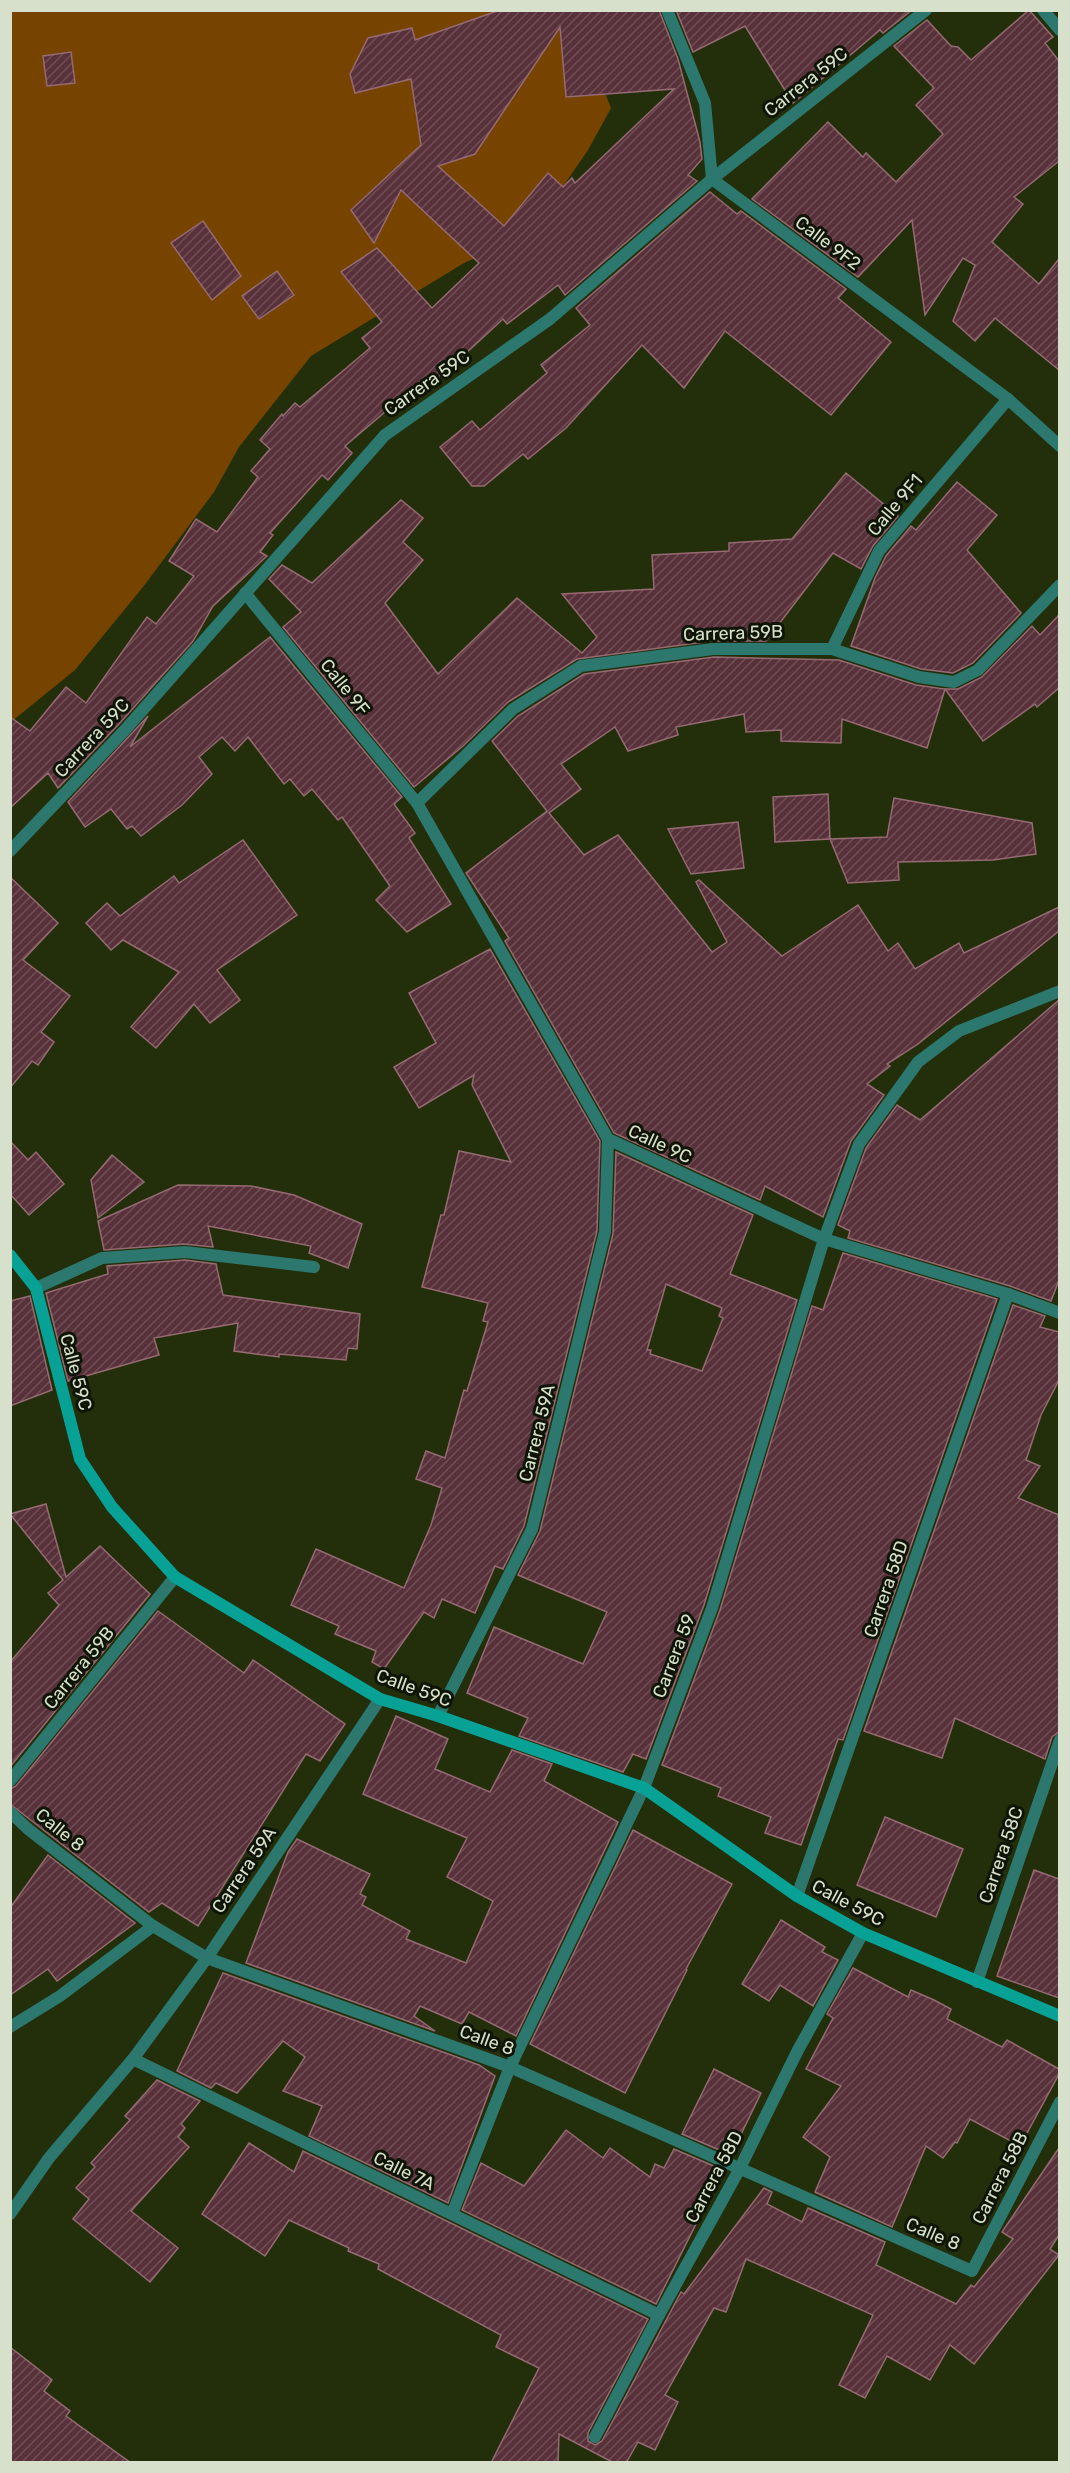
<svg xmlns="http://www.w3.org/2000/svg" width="1070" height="2473" font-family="Rubik,sans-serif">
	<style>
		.green { fill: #740 }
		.building { fill: url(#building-hatch); stroke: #966a73; stroke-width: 1.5; fill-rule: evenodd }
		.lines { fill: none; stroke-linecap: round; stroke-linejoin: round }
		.street { stroke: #2c776e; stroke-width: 12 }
		.secondary { stroke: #07a295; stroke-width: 12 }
		.labels { text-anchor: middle; stroke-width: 6; stroke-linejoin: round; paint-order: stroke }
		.street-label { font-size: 18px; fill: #d7e0cb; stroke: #0f1506 }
	</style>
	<defs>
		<pattern id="building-hatch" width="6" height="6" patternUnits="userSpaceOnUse" patternTransform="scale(1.5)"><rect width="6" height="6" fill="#58313a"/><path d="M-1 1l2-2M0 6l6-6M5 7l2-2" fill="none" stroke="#6f4f55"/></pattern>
	</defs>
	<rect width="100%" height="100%" fill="#232f0b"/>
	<path class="green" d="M11,11H573L611,108L588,150L532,232L464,263L311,356L239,447L214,492L143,587L75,670L11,722Z"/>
	<g class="building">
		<path d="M500,10H659L678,59L700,142L702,159L688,175L697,181L565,295L558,285L507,324L503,319L450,368L409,399L405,395L345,446L352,453L328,480L322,475L270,533L273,535L260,552L267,556L213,606L193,641L119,724L58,788L48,773L10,808V717L30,731L66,687L86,703L147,617L156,624L194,576L169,561L196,519L217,532L258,477L251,471L270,449L260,440L282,414L283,416L295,403L300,407L370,348L362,338L382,322L341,272L377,248L432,308L479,263L401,190L374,243L351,210L421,145L411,79L355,93L350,74L368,38L412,28L415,40ZM560,27L566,97L674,89L575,183L572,178L563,187L548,173L504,226L438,166L475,154Z"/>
		<path d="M676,10H912L883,33L880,30L793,103L745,26L693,52Z"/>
		<path d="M1029,10L1053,37L1045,43L1059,61V161L1014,197L1023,204L992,242L1039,284L1059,259V370L995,318L975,341L953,321L975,265L963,258L925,315L912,220L858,277L752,199L828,122L863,157L866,153L896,182L943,134L916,105L934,88L894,46L927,20L951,46L958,47L971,60Z"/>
		<path d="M71,52L75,83L47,86L43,56Z"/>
		<path d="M710,192L737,214L741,211L846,289L838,298L891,342L831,415L725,331L684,388L642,345L566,428L528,459L523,454L484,486H472L440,447L472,421L480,430L547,373L541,365L590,325L576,308Z"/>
		<path d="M203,221L241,276L212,300L171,243Z"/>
		<path d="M277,271L294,295L259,319L242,296Z"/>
		<path d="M846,473L898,516L873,546L861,569L833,553L766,641H712L577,659L508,702L463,746L414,787L283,627L301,612L269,579L282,565L312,583L401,500L423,518L403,542L423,560L385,603L438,674L517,598L582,653L597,637L562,594L654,589L652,555L729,551V543L792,539Z"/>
		<path d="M957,482L997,515L967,550L1021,613L973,663L953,673L921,669L851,646L875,578L886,556L911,526L916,530Z"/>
		<path d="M1059,615V688L1037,707L1035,704L983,741L945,689H958L982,677L1032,626L1040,635Z"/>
		<path d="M270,637L402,797L394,804L415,833L409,838L451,904L407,932L376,900L390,886L342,817L338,820L312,789L304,796L290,779L284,784L248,737L235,751L222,737L199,757L212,774L182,805L141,836L132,826L127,829L111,809L85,827L68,802L148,716L130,747Z"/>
		<path d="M714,657L839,660L916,685L945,689L927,748L842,719L841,743L781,741V730L746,732L744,714L676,727L678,735L628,751L615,727L561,764L581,789L549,813L584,855L618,835L712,952L727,942L696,882L699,880L782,956L858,905L888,951L898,943L915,969L959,943L964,953L1059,907V931L918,1044L887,1064L890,1066L867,1084L884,1095L851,1141L823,1217L765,1186L760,1200L614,1133L505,941L509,938L466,873L547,811L492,741L518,716L584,674Z"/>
		<path d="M828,794L830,839L775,842L773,797Z"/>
		<path d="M894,798L1032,823L1036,854L993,860L898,862L899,880L848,883L830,839L887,837Z"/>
		<path d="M738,822L744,868L691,874L668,829Z"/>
		<path d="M243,840L297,915L217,970L240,1000L210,1023L194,1004L156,1048L131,1027L179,972L123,940L111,950L86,923L107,903L120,916L174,876L179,883Z"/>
		<path d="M10,877L58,923L23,960L70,996L41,1032L54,1042L38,1065L32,1061L10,1088Z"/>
		<path d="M490,949L600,1141L597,1231L524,1526L503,1569L495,1566L475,1613L442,1599L434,1618L424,1612L384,1669L372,1662L376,1651L335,1634L339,1626L291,1605L316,1549L404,1588L431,1525L442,1488L416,1479L426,1451L445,1458L464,1390L467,1391L488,1322L483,1321L488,1303L422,1287L441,1215H444L459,1151L511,1162L472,1085L474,1075L419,1108L394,1067L436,1043L409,993Z"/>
		<path d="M1059,1000V1280L1051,1301L1010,1286L848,1238L850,1231L838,1225L866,1148L897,1105L920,1120Z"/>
		<path d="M10,1141L28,1160L36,1152L64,1184L29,1215L10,1194Z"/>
		<path d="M616,1152L753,1215L730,1274L797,1300L704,1605L646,1759L633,1754L623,1772L519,1736L528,1718L467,1693L494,1627L583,1664L607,1612L518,1575L540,1531L613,1234ZM666,1284L722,1308L719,1316L723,1318L702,1371L650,1354L651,1350H647Z"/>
		<path d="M112,1155L144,1182L98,1218L91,1180Z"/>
		<path d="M178,1185L251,1186L294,1195L362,1224L348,1268L309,1253L311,1246L208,1226L213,1247L184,1244L104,1250L98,1221Z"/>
		<path d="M843,1253L997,1299L843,1740L838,1739L801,1845L765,1833L771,1817L718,1796L721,1788L662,1765L720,1610L812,1306L823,1310Z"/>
		<path d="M185,1260L216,1264L223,1295L360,1314L357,1349L348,1348L346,1360L279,1354V1357L234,1351L238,1323L154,1338L159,1355L68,1381L46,1293L108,1274L107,1266Z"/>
		<path d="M30,1296L52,1390L10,1406V1301Z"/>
		<path d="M1013,1305L1045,1316L1040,1327L1059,1332V1380L1041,1415L1026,1460L1040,1466L1018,1498L1059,1515V1732L1052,1737L1045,1759L955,1718L942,1758L864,1731Z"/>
		<path d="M46,1504L66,1577L100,1546L150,1594L10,1767V1662L59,1605L48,1593L63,1580L10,1514Z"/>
		<path d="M158,1611L244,1673L253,1660L345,1724L320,1761L306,1754L198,1926L162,1903L149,1912L10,1804V1789L16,1786Z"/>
		<path d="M396,1716L448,1739L435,1769L490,1792L512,1750L552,1764L544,1781L618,1822L516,2036L469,2012L462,2024L420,2006L414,2016L435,2031L246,1963L288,1852L297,1839L370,1874L360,1894L366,1897L362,1905L410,1931L406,1939L466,1963L493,1901L447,1877L467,1838L363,1794Z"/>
		<path d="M885,1817L963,1849L936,1917L857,1885Z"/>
		<path d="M633,1830L732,1884L686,1969L687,1970L625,2093L530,2044Z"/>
		<path d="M48,1855L135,1923L57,1981L48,1969L10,1995V1908Z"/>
		<path d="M1034,1870L1059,1879V1998L997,1976Z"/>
		<path d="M781,1920L825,1947L822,1952L838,1960L813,2006L780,1985L769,2001L742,1984Z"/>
		<path d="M853,1968L908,1997L911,1990L934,2000L951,2009L947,2019L1002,2047L1007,2040L1059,2069V2074L1020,2146L970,2119L957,2143L955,2142L943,2158L926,2146L892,2227L815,2192L830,2157L803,2137L841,2086L806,2069L833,2018L827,2014Z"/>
		<path d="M223,1973L479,2065L495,2076L448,2203L309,2136L322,2106L283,2091L305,2057L283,2041L237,2093L216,2083L211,2088L177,2071Z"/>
		<path d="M714,2069L761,2093L731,2155L682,2134Z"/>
		<path d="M157,2080L200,2101L181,2124L185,2128L178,2137L189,2147L131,2211L178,2248L150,2282L73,2219L89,2199L76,2188L95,2167L91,2163L130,2120L125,2116Z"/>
		<path d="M566,2130L603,2158L610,2148L650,2177L655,2164L664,2168L674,2149L723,2170L656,2304L462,2210L481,2163L524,2186Z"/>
		<path d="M249,2143L294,2172L303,2151L648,2319L588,2433V2441L595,2445L602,2441L681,2292L684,2294L764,2188L772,2192L767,2204L802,2222L808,2208L885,2242L876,2265L956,2304L971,2285L974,2287L1013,2239L1002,2232L1059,2148V2235L1050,2249L1059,2255L974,2364L950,2345L930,2380L887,2356L865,2398L839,2385L873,2315L746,2259L726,2312L714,2308L665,2395L678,2402L655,2450L638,2442L626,2463H614L559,2434L558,2463H491L539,2368L496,2347L501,2335L378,2269L379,2264L348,2251L349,2248L289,2220L265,2256L202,2214Z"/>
		<path d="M10,2347L52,2380L44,2391L70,2411L66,2416L131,2463H10Z"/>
	</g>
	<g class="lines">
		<g class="street">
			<path d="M667,10L705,103L712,179L1008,399L1060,446"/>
			<path d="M1043,10L1060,30"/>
			<path d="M245,593L417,803L608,1139L824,1239L1008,1294L1060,1313"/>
			<path d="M832,649L879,551L1008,399"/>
			<path d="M417,803L513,709L581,666L713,649H832L919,677L954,682L978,670L1060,585"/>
			<path d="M10,851L125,730L385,435L550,319L712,179L926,10"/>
			<path d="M36,1288L102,1258L185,1252L314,1267"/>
			<path d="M438,1716L532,1529L605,1232L608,1139"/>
			<path d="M10,1781L175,1577"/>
			<path d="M10,1812L28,1829L153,1926L207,1958L510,2067L972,2271L1060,2102"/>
			<path d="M797,1896L1008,1294"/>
			<path d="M977,1982L1060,1740"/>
			<path d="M10,2027L60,1996L153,1926"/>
			<path d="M133,2059L659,2315"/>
			<path d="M10,2214L49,2158L133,2059L207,1958L380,1699"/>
			<path d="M452,2214L510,2067L644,1788L712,1608L824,1239L859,1144L918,1062L959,1031L1060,991"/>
			<path d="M595,2437L659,2315L739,2170L798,2050L863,1933"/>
		</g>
		<path class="secondary" d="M10,1255L36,1288L80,1459L112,1507L175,1577L380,1699L438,1716L644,1788L797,1896L863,1933L1060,2016"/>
	</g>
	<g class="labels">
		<g class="street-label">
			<text transform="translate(806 82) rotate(-38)" y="6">Carrera 59C</text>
			<text transform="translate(828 243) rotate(37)" y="6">Calle 9F2</text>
			<text transform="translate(427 383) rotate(-35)" y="6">Carrera 59C</text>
			<text transform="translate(895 505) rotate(-50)" y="6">Calle 9F1</text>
			<text transform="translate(733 633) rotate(-2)" y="6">Carrera 59B</text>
			<text transform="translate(345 687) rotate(51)" y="6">Calle 9F</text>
			<text transform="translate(92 738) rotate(-47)" y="6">Carrera 59C</text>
			<text transform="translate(660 1144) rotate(25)" y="6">Calle 9C</text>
			<text transform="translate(76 1372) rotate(75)" y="6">Calle 59C</text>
			<text transform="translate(537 1433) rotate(-76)" y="6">Carrera 59A</text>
			<text transform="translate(886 1589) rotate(-71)" y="6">Carrera 58D</text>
			<text transform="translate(674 1656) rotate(-69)" y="6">Carrera 59</text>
			<text transform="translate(79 1668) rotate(-51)" y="6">Carrera 59B</text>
			<text transform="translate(414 1688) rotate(20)" y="6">Calle 59C</text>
			<text transform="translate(60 1830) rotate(39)" y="6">Calle 8</text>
			<text transform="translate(1001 1855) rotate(-71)" y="6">Carrera 58C</text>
			<text transform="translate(244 1870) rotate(-56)" y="6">Carrera 59A</text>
			<text transform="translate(848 1903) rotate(28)" y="6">Calle 59C</text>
			<text transform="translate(487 2040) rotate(20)" y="6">Calle 8</text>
			<text transform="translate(404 2171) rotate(26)" y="6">Calle 7A</text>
			<text transform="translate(714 2177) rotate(-62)" y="6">Carrera 58D</text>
			<text transform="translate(1000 2178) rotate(-63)" y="6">Carrera 58B</text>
			<text transform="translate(933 2234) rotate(23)" y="6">Calle 8</text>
		</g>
	</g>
	<rect width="1070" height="2473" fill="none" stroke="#d7e0cb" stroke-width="24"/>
</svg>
